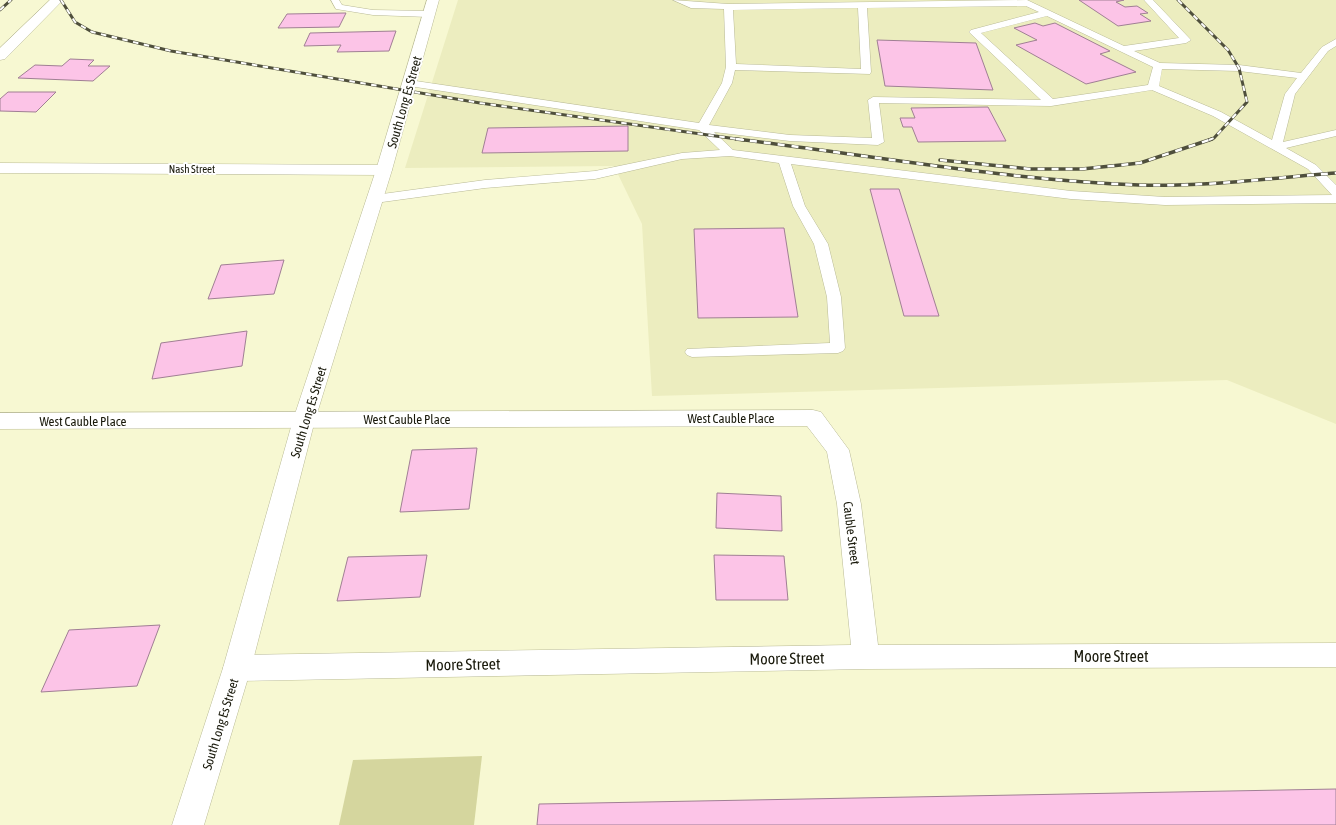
<svg xmlns="http://www.w3.org/2000/svg" width="1336" height="825" font-family="'Asap Condensed',sans-serif">
	<style>
		.built { fill: #ecedbf }
		.green { fill: #d5d69e }
		.building { fill: #fcc4e7; stroke: #a07f94 }
		.lines { fill: none; stroke-linecap: round; stroke-linejoin: round }
		.service-casing { stroke: #b9ba96; stroke-width: 1 }
		.minor-casing { stroke: #b9ba96; stroke-width: 1 }
		.tertiary-casing { stroke: #b9ba96; stroke-width: 1 }
		.service { fill: #fff; fill-rule: evenodd }
		.minor { fill: #fff; fill-rule: evenodd }
		.tertiary { fill: #fff; fill-rule: evenodd }
		.rail-far1-casing { stroke: #4f4f3c; stroke-width: 3 }
		.rail-casing { stroke: #4f4f3c; stroke-width: 3.5 }
		.rail-far1 { stroke: #fff; stroke-width: 2; stroke-dasharray: 5.5; stroke-linecap: butt }
		.rail { stroke: #fff; stroke-width: 2.5; stroke-dasharray: 7; stroke-linecap: butt }
		.labels { text-anchor: middle; stroke-width: 4; stroke-linejoin: round; paint-order: stroke }
		.far-street-label { font-size: 11px; fill: #18180a; stroke: #fff }
		.street-label { font-size: 13px; fill: #18180a; stroke: #fff }
		.near-street-label { font-size: 16px; fill: #18180a; stroke: #fff }
	</style>
	<rect width="100%" height="100%" fill="#f7f8d2"/>
	<path class="built" d="M458,0H1336V424L1227,380L652,396L642,224L614,166L405,168Z"/>
	<path class="green" d="M482,756L474,825H339L353,760Z"/>
	<g class="building">
		<path d="M1079,0H1124L1116,2L1125,7L1137,6L1148,13L1140,14L1151,21L1118,26Z"/>
		<path d="M346,13L339,27L278,28L287,14Z"/>
		<path d="M1035,23L1043,26L1055,23L1110,51L1100,54L1136,72L1086,84L1016,45L1037,40L1014,28Z"/>
		<path d="M396,31L389,51L337,52L341,45L304,46L310,33Z"/>
		<path d="M877,40L976,43L993,90L885,86Z"/>
		<path d="M70,59L94,60L88,66H110L93,81L18,78L35,65L62,66Z"/>
		<path d="M8,92H56L36,112L0,111V99Z"/>
		<path d="M988,107L1006,141L918,142L912,127H903L900,118H915L911,108Z"/>
		<path d="M628,126V151L482,153L488,128Z"/>
		<path d="M870,189H899L939,316H904Z"/>
		<path d="M784,228L798,317L698,318L694,229Z"/>
		<path d="M284,260L274,294L208,299L221,265Z"/>
		<path d="M247,331L242,366L152,379L161,343Z"/>
		<path d="M477,448L469,509L400,512L412,450Z"/>
		<path d="M717,493L781,496L782,531L716,528Z"/>
		<path d="M427,555L420,597L337,601L348,557Z"/>
		<path d="M714,555L784,556L788,600H716Z"/>
		<path d="M160,625L137,686L41,692L69,630Z"/>
		<path d="M1336,789V825H537L539,804Z"/>
	</g>
	<g class="lines">
		<defs>
			<g id="service">
				<path d="M331,0H339L342,5L373,10L429,11L434,14L429,17L373,15L336,9Z"/>
				<path d="M673,0L728,4L1027,0L1124,46L1179,38L1144,0H1153L1191,40L1186,43L1134,51L1160,63L1239,65L1301,73L1322,47L1336,39V46L1328,51L1295,94L1283,142L1336,130V136L1286,148L1316,165L1336,185V203L1165,205L1071,199L791,164L805,206L828,244L841,297L845,348L843,351L838,353L692,357L687,355L685,352L687,349L830,343L827,297L814,244L793,206L779,163L730,156L682,159L595,179L485,188L375,203L369,199L375,195L485,180L595,171L682,153L720,150L699,130L409,86L404,83L409,80L699,123L722,83L726,67L724,9L691,8ZM1026,6L1039,12L971,30L969,32L1041,100L873,97L868,100L872,138L790,135L709,125L732,83L735,70L870,74L871,72L867,8ZM858,8L861,69L736,64L733,10ZM1047,16L1153,67L1148,85L1053,99L981,33ZM1162,69L1239,71L1297,78L1285,94L1272,140L1221,112L1159,86ZM1152,90L1213,116L1308,169L1332,195H1335L1165,197L1071,191L733,150L714,132L790,141L878,145L884,142L879,103L1051,106Z"/>
			</g>
			<g id="minor">
				<path d="M50,0H63L5,59L0,60V48Z"/>
				<path d="M0,163L384,165L390,167L392,170L390,173L384,175L0,173Z"/>
				<path d="M813,410L821,412L849,450L861,504L878,645L1336,643V667L866,669L237,681L227,677L223,668L227,659L237,655L851,645L837,504L827,452L807,426L0,429V413Z"/>
			</g>
			<path id="tertiary" d="M427,0H439L392,170L315,420L251,668L204,825H172L223,668L293,420L376,170Z"/>
		</defs>
		<use href="#service" class="service-casing"/>
		<use href="#minor" class="minor-casing"/>
		<use href="#tertiary" class="tertiary-casing"/>
		<use href="#service" class="service"/>
		<use href="#minor" class="minor"/>
		<use href="#tertiary" class="tertiary"/>
		<defs>
			<g id="rail-far1">
				<path d="M61,0L75,22L92,32L171,51L480,103L744,140"/>
				<path d="M1178,0L1228,50L1239,68L1247,102L1214,138L1209,140"/>
				<path d="M0,10L11,0"/>
			</g>
			<g id="rail">
				<path d="M736,139C870,155 1004,180 1139,185C1205,187 1271,178 1336,173"/>
				<path d="M940,160L1030,169H1082L1140,163L1212,139"/>
			</g>
		</defs>
		<use href="#rail-far1" class="rail-far1-casing"/>
		<use href="#rail" class="rail-casing"/>
		<use href="#rail-far1" class="rail-far1"/>
		<use href="#rail" class="rail"/>
	</g>
	<g class="labels">
		<g class="far-street-label">
			<text x="192" y="173">Nash Street</text>
		</g>
		<g class="street-label">
			<text transform="translate(404 102) rotate(-74)" y="5">South Long Es Street</text>
			<text transform="translate(308 412) rotate(-73)" y="5">South Long Es Street</text>
			<text x="731" y="423">West Cauble Place</text>
			<text x="407" y="424">West Cauble Place</text>
			<text x="83" y="426">West Cauble Place</text>
			<text transform="translate(852 533) rotate(83)" y="5">Cauble Street</text>
			<text transform="translate(220 724) rotate(-73)" y="5">South Long Es Street</text>
		</g>
		<g class="near-street-label">
			<text x="1111" y="662">Moore Street</text>
			<text transform="translate(787 658) rotate(-1)" y="6">Moore Street</text>
			<text transform="translate(463 664) rotate(-1)" y="6">Moore Street</text>
		</g>
	</g>
</svg>
